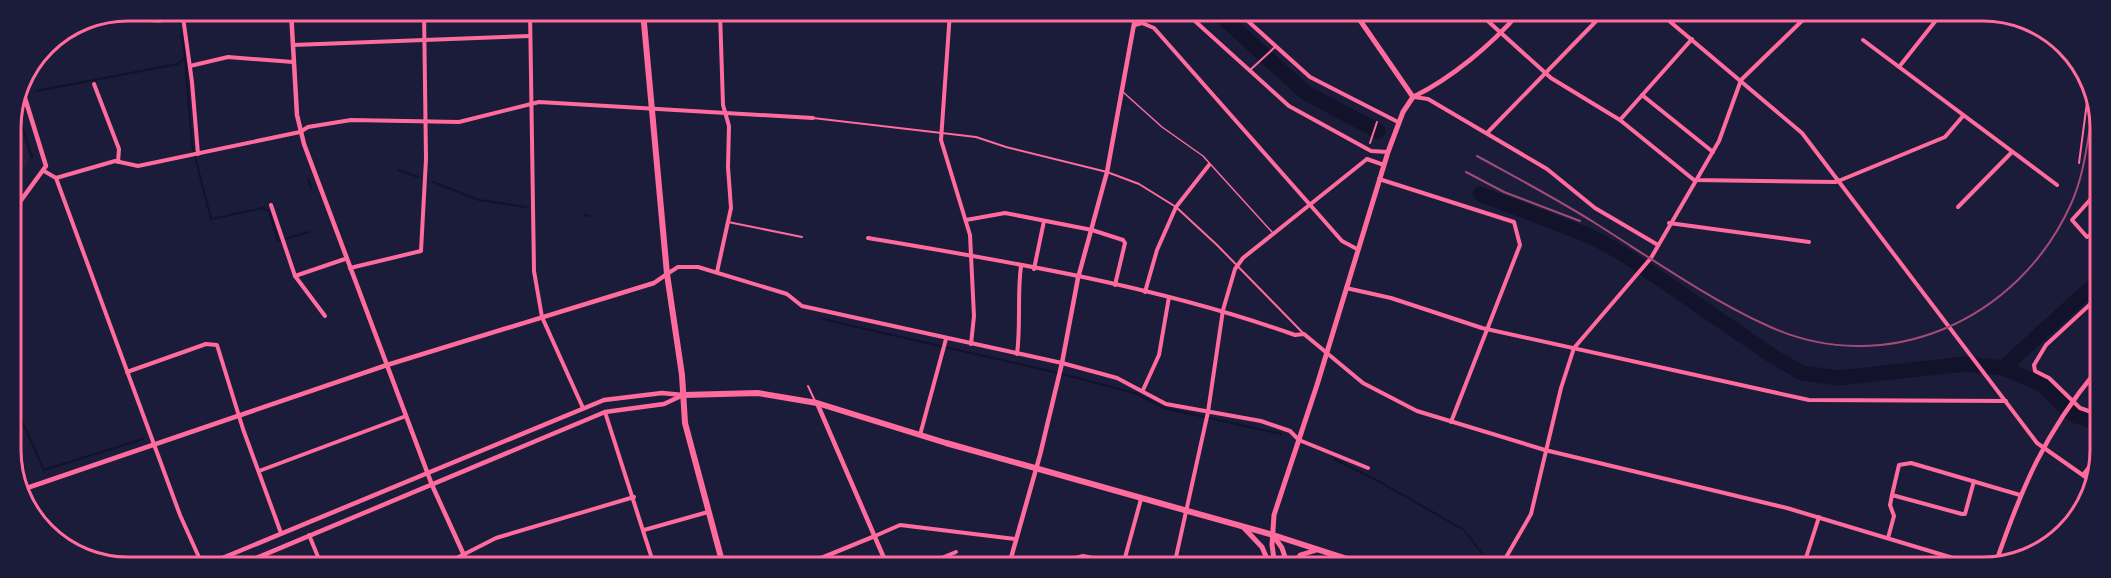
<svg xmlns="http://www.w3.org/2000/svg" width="2111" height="578" font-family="Cabin,sans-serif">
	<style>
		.green { fill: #2a1e3b }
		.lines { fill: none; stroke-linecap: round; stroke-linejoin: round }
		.stream { stroke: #12122b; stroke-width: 2 }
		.river { stroke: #12122b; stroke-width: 15 }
		.service { stroke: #ff6b9d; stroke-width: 1.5 }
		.pedestrian { stroke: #ff6b9d; stroke-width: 2 }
		.minor { stroke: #ff6b9d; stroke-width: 4 }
		.tertiary { stroke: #ff6b9d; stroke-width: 4.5 }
		.primary { stroke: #ff6b9d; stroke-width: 5 }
		.trunk { stroke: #ff6b9d; stroke-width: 6 }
		.rail { stroke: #a44b75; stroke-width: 2 }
		.rim { fill: none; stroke: #ff6b9d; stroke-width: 3 }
	</style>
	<rect width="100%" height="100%" fill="#1b1b3a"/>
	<path class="green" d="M14,107L29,156L28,162L11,186V121Z"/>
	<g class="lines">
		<g class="stream">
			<path d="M185,57L192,145L211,219L263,208L269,211L278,241L309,232"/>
			<path d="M36,91L178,64L185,57L181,34"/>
			<path d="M15,104L32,157"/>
			<path d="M398,170L418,177"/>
			<path d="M308,179L311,188"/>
			<path d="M433,182L479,200L526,207"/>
			<path d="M11,191L18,183"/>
			<path d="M584,215L590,216"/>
			<path d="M822,319L1067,375L1137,394L1164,408L1281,434"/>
			<path d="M12,399L44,470L143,439"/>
			<path d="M1334,459L1382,483L1464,530L1492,566"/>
		</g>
		<g class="river">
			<path d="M1218,13L1306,93L1378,131"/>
			<path d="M1480,194L1590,236L1625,255L1774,357L1802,373L1838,378L1965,364L2003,368L2097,282"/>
			<path d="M2003,368L2043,385L2073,415L2097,422"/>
		</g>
		<path class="service" d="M1123,92L1162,127L1203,156L1272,232"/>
		<g class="pedestrian">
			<path d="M1249,71L1275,47"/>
			<path d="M813,118L976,137L1006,147L1107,172L1139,184L1176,207L1217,245L1304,334"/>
			<path d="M1370,143L1377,122"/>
			<path d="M2079,163L2089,87"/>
			<path d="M728,222L802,237"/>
			<path d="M808,386L815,401"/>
		</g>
		<g class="minor">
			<path d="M530,11L534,271L542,317L583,408"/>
			<path d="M950,12L941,140L970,235L974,316L971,344"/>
			<path d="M1186,13L1289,106L1371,151L1388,152"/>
			<path d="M1239,13L1310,77L1398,122"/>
			<path d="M1479,13L1551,78L1620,120L1694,180L1836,182L1945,137L1963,116"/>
			<path d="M1661,14L1802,133L2037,443L2094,483"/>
			<path d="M183,17L192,82L198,154"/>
			<path d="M1135,25L1142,23L1154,28L1342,241L1357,249"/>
			<path d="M1863,40L2057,185"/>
			<path d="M293,45L530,36"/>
			<path d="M190,66L228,57L293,62"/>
			<path d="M1899,67L1941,14"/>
			<path d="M94,84L119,149L118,162"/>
			<path d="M1642,95L1713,152"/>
			<path d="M1414,97L1428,99L1547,169L1595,208L1658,245"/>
			<path d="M1620,120L1692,39"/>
			<path d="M1487,133L1603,14"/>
			<path d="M1367,159L1384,165"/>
			<path d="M44,171L56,178L115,161L138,166L300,132L308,127L351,120L459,122L539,102L813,118"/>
			<path d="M56,178L180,515L202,564"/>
			<path d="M1379,179L1514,222L1520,245L1451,422"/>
			<path d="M271,205L295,276L325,316"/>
			<path d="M1958,207L2012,152"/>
			<path d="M966,220L1005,213L1092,230L1123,240L1125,243L1115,285"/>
			<path d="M1669,223L1809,242"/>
			<path d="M2098,231L2087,237L2072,220L2098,191"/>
			<path d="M868,238C1011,262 1158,286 1295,335L1304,334L1363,383L1417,411L1545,450L1787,508L1983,567"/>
			<path d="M350,268L421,251L426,159L424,11"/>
			<path d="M1034,269L1044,221"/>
			<path d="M717,272L731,208L728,167L729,126L723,105L720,12"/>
			<path d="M667,274L678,267H698L787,294L802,306L1062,363L1117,378L1166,404L1261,421L1290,431L1299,440L1368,468"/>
			<path d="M295,276L345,259"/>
			<path d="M1346,288L1391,298L1482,328L1809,400L2006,401"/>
			<path d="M1145,292L1157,250L1176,207L1209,165"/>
			<path d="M1017,354C1021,324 1017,296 1021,266"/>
			<path d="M127,372L206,344L217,345L243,429L281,533"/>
			<path d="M1143,390L1159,355L1169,297"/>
			<path d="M605,412L654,565"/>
			<path d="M2097,414L2080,408L2049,378L2035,371L2034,365L2046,345L2097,298"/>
			<path d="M920,435L946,339"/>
			<path d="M259,471L406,416"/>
			<path d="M2083,475L2097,457"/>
			<path d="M1974,481L1965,514H1962L1892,495L1899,465L1911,463L2020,495"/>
			<path d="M644,530L708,512"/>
			<path d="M309,535L321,564"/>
			<path d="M875,536L900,525L1015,539"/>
			<path d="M1888,538L1894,516L1890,505L1892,495"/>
			<path d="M445,564L496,538L634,497"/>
			<path d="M925,565L956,552"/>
			<path d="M1048,565L1083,556L1123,564"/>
			<path d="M1123,565L1141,499"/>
			<path d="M1179,566L1176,557L1208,412L1223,310L1235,269L1243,258L1367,159"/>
			<path d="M1501,566L1531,514L1561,388L1574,348L1651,258L1719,141L1741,80L1809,14"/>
			<path d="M1803,567L1819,517"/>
		</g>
		<g class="tertiary">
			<path d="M291,11L297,115L304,144L432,485L468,564"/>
			<path d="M1413,97C1452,78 1491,45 1519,13"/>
			<path d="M11,214L46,166L20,82"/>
			<path d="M817,403L887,565"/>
			<path d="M12,430L20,454L24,494"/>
			<path d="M24,489L387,365L654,283L667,274"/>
			<path d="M208,564L604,400L662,393L683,395"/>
			<path d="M242,564L605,412L664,404L681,396"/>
			<path d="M804,565L875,536"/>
			<path d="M1009,565L1040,455L1062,363L1078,278L1107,172L1136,13"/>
			<path d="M1995,565C2022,487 2044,434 2097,370"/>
			<path d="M1293,566L1300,555L1317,550"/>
		</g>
		<g class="primary">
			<path d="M94,17L159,20L214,11"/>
			<path d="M1244,528L1262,547L1270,566"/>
			<path d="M1273,535L1282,548L1288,566"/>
			<path d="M1275,566L1272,545L1274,515L1317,385L1388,152L1403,112L1413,97L1355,13"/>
		</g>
		<g class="trunk">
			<path d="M643,12L667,274L682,375L685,423L723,565"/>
			<path d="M683,395L758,393L817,403L946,443L1273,535L1369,566"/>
		</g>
		<g class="rail">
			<path d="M1477,156C1517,178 1557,199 1595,223C1649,257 1709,299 1766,325C1885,381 2019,320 2071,204C2086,171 2088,133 2095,98"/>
			<path d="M1466,172L1504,192L1580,221"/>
		</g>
	</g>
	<path d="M0 0H2111V578H0ZM128 21H1983A107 107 0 0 1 2090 128V450A107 107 0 0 1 1983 557H128A107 107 0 0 1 21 450V128A107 107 0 0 1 128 21Z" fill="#1b1b3a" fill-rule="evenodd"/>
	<path class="rim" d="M128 21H1983A107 107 0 0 1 2090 128V450A107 107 0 0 1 1983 557H128A107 107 0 0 1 21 450V128A107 107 0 0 1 128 21Z"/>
</svg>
